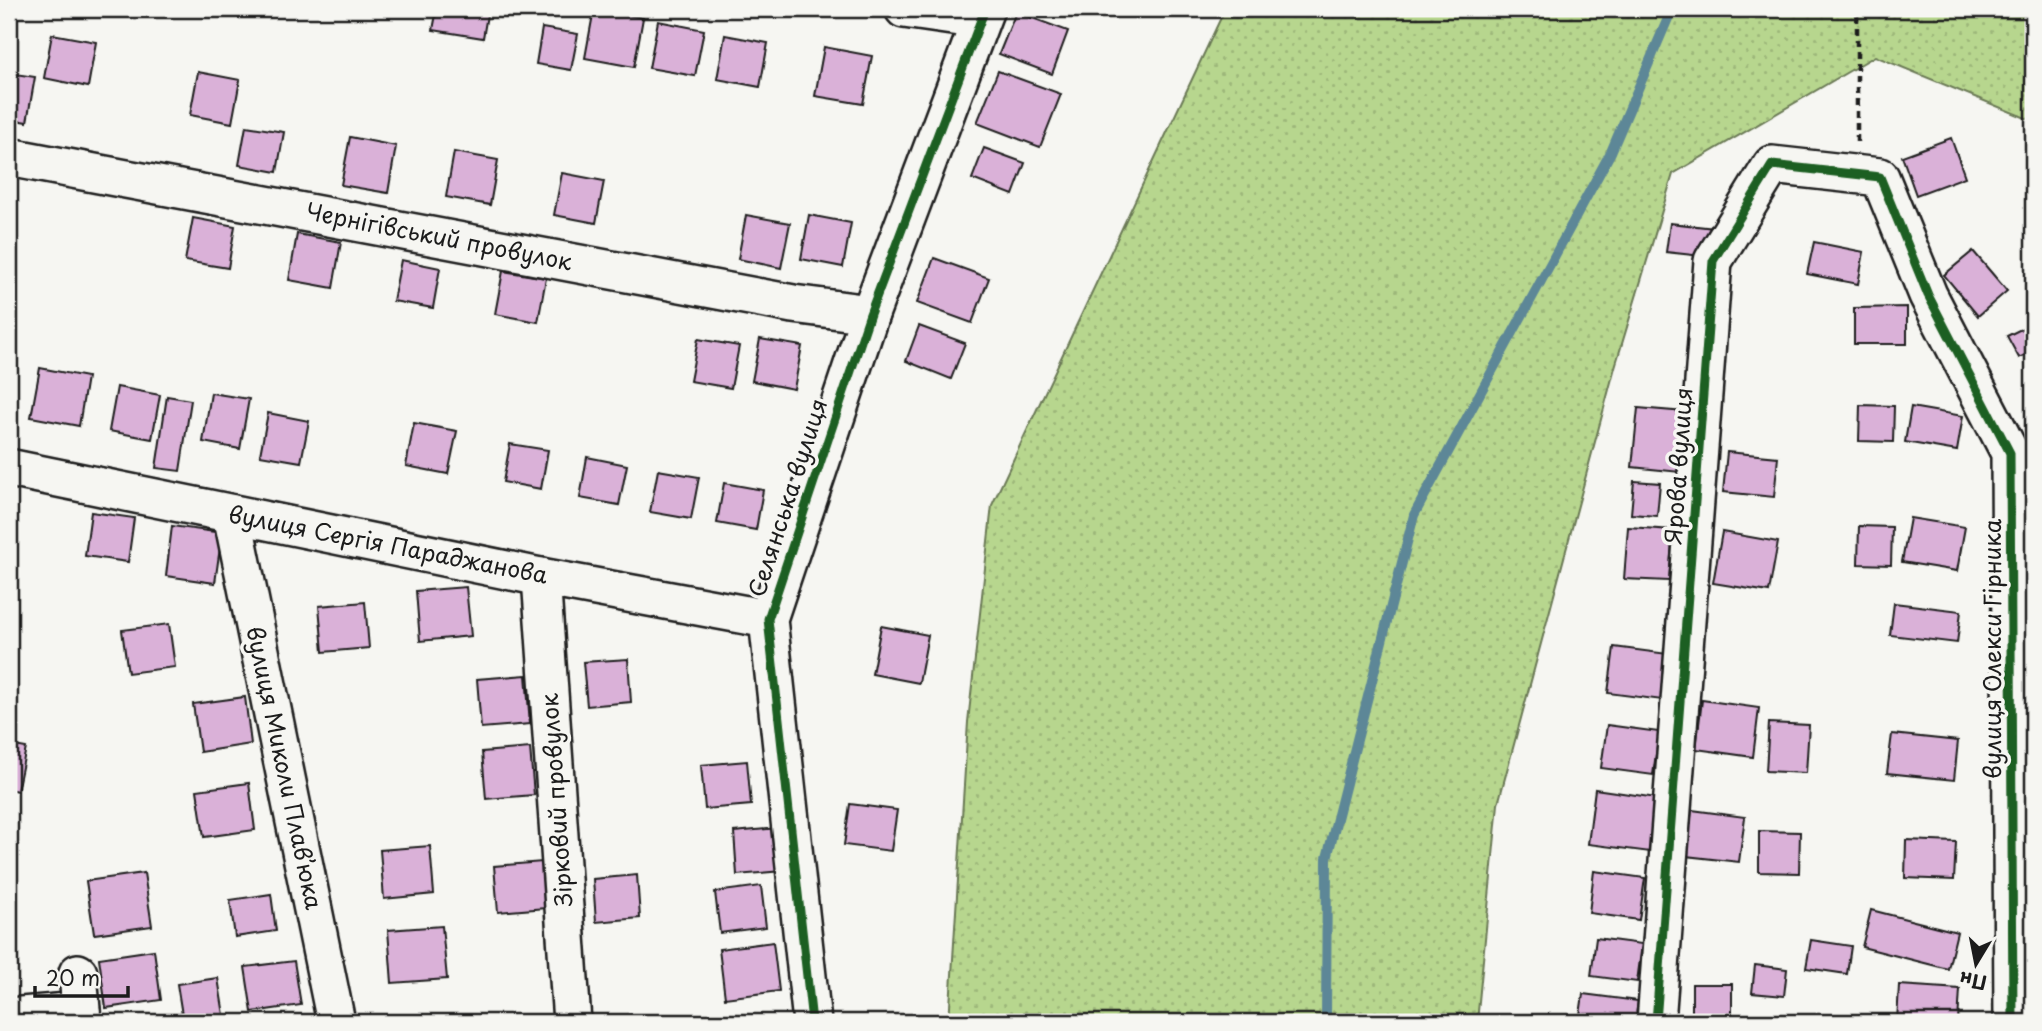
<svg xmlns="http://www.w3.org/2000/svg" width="2042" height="1031" font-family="'Playpen Sans',sans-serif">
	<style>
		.grass { fill: url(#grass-dots); stroke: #6a7955; stroke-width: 2 }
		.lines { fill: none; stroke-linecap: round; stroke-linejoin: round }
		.stream { stroke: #5d8797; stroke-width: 10 }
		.building { fill: #dab1d8; stroke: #1c1c1c; stroke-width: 2 }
		.street-casing { stroke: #1c1c1c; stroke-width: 42 }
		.path { stroke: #1c1c1c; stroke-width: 4.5; stroke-dasharray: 7 5; stroke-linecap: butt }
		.street { stroke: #f6f6f2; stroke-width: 37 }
		.cycleway-casing { stroke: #f6f6f2; stroke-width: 13 }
		.cycleway { stroke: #1b5e20; stroke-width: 9 }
		.labels { text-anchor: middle; stroke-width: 7; stroke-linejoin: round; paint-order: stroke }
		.street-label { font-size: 23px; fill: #1c1c1c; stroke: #f6f6f2 }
	</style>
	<defs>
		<pattern id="grass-dots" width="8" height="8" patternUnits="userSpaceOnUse" patternTransform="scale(1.75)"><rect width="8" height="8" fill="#b7d68e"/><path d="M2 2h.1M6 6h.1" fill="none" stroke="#9db77a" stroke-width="1.8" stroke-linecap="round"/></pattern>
	</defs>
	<rect width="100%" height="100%" fill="#f6f6f2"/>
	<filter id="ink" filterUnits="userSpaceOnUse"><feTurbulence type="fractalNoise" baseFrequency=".0143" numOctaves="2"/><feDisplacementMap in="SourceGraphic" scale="14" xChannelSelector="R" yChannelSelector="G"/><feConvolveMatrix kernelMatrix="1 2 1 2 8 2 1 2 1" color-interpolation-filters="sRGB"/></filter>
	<g filter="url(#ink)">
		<path class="grass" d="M1225,9H2033V121L1875,56L1673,174L1615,367L1498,804L1477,1022H949L968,722L992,505Z"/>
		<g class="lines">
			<path class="stream" d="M1326,1022L1327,858L1414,515L1611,152L1672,9"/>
		</g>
		<g class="building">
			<path d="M437,9H488L483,38L433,30Z"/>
			<path d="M594,9L643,18L634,67L585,58Z"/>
			<path d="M1016,12L1068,31L1052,74L999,54Z"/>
			<path d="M658,21L704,30L695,76L649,68Z"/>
			<path d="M542,28L578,34L571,70L536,64Z"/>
			<path d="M52,34L96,42L88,87L44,78Z"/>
			<path d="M725,35L768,43L760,87L717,79Z"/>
			<path d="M824,47L872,56L863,104L815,96Z"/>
			<path d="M998,71L1061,94L1040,147L977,123Z"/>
			<path d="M198,72L240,80L232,123L190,115Z"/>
			<path d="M9,73L35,77L27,122L9,119Z"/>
			<path d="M246,126L284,132L277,172L239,165Z"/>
			<path d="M350,137L396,146L388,193L341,185Z"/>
			<path d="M1951,138L1965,177L1916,195L1902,156Z"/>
			<path d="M984,148L1025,163L1013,195L972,179Z"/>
			<path d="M454,152L498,160L490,205L446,197Z"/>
			<path d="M562,173L604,181L596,223L554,215Z"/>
			<path d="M746,215L790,223L781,268L738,259Z"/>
			<path d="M809,215L851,223L843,267L801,259Z"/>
			<path d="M193,218L235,226L228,268L185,261Z"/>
			<path d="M1670,223L1714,228L1711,257L1666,252Z"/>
			<path d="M297,234L341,242L333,288L289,280Z"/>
			<path d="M1814,242L1864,252L1858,284L1807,274Z"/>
			<path d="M1973,251L2007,291L1978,316L1944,275Z"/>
			<path d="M934,258L989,278L972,323L917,303Z"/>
			<path d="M401,260L440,268L433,308L393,301Z"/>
			<path d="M503,271L546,278L538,322L495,314Z"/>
			<path d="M1907,307V344H1854V308Z"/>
			<path d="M2033,323V351L2019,358L2007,336Z"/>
			<path d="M919,326L965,343L951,379L906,361Z"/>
			<path d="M698,339L739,346L731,388L690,381Z"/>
			<path d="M760,339L802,346L794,389L752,381Z"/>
			<path d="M40,368L87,377L79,426L31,417Z"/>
			<path d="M117,387L160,395L152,439L109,431Z"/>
			<path d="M211,393L249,399L240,449L203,442Z"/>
			<path d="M167,396L191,400L180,471L156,468Z"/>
			<path d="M1860,405L1894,406L1893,442L1859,441Z"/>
			<path d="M1911,407L1963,416L1957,451L1905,442Z"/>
			<path d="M1638,408L1685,412L1680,472L1632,467Z"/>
			<path d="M268,413L309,421L301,462L260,455Z"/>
			<path d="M414,423L457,431L448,474L406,466Z"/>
			<path d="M510,444L548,450L541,489L503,482Z"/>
			<path d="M1727,452L1778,457L1774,497L1723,492Z"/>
			<path d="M587,457L627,465L619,505L580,498Z"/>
			<path d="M658,470L699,477L691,519L650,512Z"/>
			<path d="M1634,481L1660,483L1657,516L1631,514Z"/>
			<path d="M724,483L763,490L756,530L717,523Z"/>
			<path d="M91,512L134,518L128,562L85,556Z"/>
			<path d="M1910,518L1965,527L1957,571L1902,562Z"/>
			<path d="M172,526L222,533L215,583L166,576Z"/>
			<path d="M1859,526L1892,527L1891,565L1858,564Z"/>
			<path d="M1628,527L1673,530L1669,581L1624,579Z"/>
			<path d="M1722,532L1778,542L1769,592L1713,583Z"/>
			<path d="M2033,584V621L2020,615Z"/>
			<path d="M466,587L471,636L420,641L416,591Z"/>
			<path d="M365,602L369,648L323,652L319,606Z"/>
			<path d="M1894,603L1961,611L1957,643L1890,635Z"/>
			<path d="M169,624L175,667L128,673L122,630Z"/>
			<path d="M881,626L928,635L919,683L872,674Z"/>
			<path d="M1614,647L1668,654L1662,700L1608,693Z"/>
			<path d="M628,659L631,702L587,706L583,662Z"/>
			<path d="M526,675L530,724L481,728L477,679Z"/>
			<path d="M245,697L251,744L200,752L193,704Z"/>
			<path d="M1702,700L1759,708L1753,757L1696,749Z"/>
			<path d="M1769,723L1809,725L1806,773L1766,771Z"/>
			<path d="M1607,725L1659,732L1653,775L1601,768Z"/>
			<path d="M1892,734L1958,741L1954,780L1887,773Z"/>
			<path d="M9,745L26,748L17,791L9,789Z"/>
			<path d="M530,748L534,795L486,799L482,752Z"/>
			<path d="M747,761L751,805L705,809L701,765Z"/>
			<path d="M249,783L255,830L204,837L197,790Z"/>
			<path d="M1595,789L1657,798L1650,852L1588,844Z"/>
			<path d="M850,804L897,810L891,851L844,845Z"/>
			<path d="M1692,810L1745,817L1739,862L1686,856Z"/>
			<path d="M778,828L782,871L737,875L734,832Z"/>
			<path d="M1759,831L1800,832L1799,873L1759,872Z"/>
			<path d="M1906,840L1956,842L1954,880L1905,878Z"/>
			<path d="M430,846L434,894L384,899L380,850Z"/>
			<path d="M542,862L546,908L498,912L494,866Z"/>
			<path d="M1594,871L1645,878L1639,920L1589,913Z"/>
			<path d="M144,873L152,926L94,934L86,881Z"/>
			<path d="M637,875L640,918L596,922L593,879Z"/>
			<path d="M761,886L766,927L720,933L715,892Z"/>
			<path d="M271,894L276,931L235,937L230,900Z"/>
			<path d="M1871,910L1957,932L1948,969L1862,947Z"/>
			<path d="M442,926L447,979L392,983L388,930Z"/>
			<path d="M1596,938L1642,944L1637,982L1591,976Z"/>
			<path d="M1811,940L1851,946L1847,974L1806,968Z"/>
			<path d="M773,942L779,991L725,998L719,949Z"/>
			<path d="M154,950L161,1000L106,1008L99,958Z"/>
			<rect x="2029" y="953" width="4" height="44"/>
			<path d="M294,961L301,1005L252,1012L245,967Z"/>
			<path d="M1755,965L1787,969L1784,996L1752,993Z"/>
			<path d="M218,978L224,1015L183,1021L177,984Z"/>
			<path d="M1692,984H1732V1019L1692,1018Z"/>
			<path d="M1899,985L1960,989L1958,1022H1897Z"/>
			<path d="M1583,994L1638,1001L1635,1022H1579Z"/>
		</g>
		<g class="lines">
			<defs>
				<g id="street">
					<path d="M904,9L980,20"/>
					<path d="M9,157L793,304L870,314"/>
					<path d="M9,468L541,577L768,619"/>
					<path d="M232,514L336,1022"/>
					<path d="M541,577L572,1022"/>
					<path d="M78,973L82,1022"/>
					<path d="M9,1017L81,1011"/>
					<path d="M812,1022L768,619L870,314L985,9"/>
					<path d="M1656,1022L1713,261L1772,165L1880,177L1928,295L2010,453L2013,1022"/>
				</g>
			</defs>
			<use href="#street" class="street-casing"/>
			<path class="path" d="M1857,142V16L1861,9"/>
			<use href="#street" class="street"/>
			<defs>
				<g id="cycleway">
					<path d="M812,1022L768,619L870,314L985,9"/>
					<path d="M1656,1022L1713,261L1772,165L1880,177L1928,295L2010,453L2013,1022"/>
				</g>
			</defs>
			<use href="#cycleway" class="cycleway-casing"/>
			<use href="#cycleway" class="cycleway"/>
		</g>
	</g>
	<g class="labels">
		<g class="street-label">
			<text transform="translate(439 237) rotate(11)" y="8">Чернігівський провулок</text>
			<text transform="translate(1679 466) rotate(-86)" y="8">Ярова вулиця</text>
			<text transform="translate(788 498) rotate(-72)" y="8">Селянська вулиця</text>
			<text transform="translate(388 545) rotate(11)" y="8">вулиця Сергія Параджанова</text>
			<text transform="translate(1993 649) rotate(-90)" y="8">вулиця Олекси Гірника</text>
			<text transform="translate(284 768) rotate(78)" y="8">вулиця Миколи Плавʼюка</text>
			<text transform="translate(557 800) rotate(-94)" y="8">Зірковий провулок</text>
		</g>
	</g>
	<rect width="2042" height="1031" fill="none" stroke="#f6f6f2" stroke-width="35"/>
	<rect x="18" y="18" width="2007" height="996" fill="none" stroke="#1c1c1c" stroke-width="2.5" filter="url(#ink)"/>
	<g transform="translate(1976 964) rotate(190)" stroke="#f6f6f2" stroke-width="5" paint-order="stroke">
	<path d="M0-5L12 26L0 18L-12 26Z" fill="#1c1c1c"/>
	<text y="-10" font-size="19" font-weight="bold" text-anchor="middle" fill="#1c1c1c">Пн</text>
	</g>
	<path d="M35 986v10h93v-10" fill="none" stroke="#1c1c1c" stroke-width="3.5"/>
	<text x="46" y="986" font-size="21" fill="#1c1c1c" stroke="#f6f6f2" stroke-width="5" paint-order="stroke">20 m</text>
</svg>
